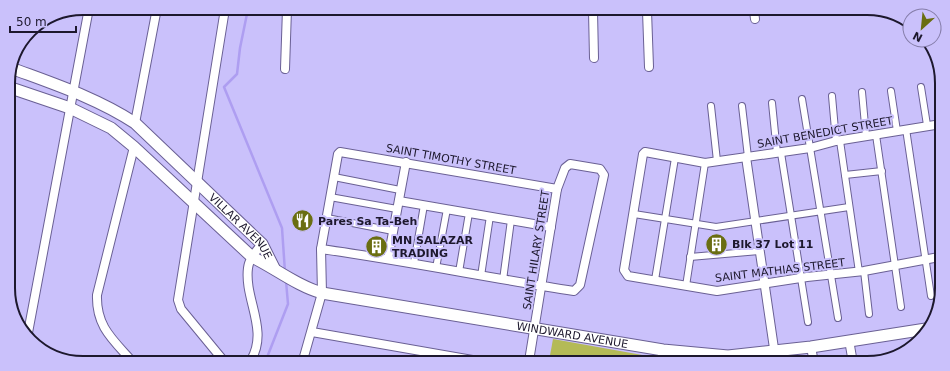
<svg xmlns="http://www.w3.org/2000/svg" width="950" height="371" font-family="'DejaVu Sans',sans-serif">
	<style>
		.green { fill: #b4ba57 }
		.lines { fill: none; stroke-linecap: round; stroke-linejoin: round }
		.stream { stroke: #ae9ef1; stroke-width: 2.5 }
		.pedestrian-casing { stroke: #6a6094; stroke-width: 8 }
		.minor-casing { stroke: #6a6094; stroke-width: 10 }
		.secondary-casing { stroke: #6a6094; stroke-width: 13 }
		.pedestrian { stroke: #fff; stroke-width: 6 }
		.minor { stroke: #fff; stroke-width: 8 }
		.secondary { stroke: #fff; stroke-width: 11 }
		.labels { text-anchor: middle; stroke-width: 4; stroke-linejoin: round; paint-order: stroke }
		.street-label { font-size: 11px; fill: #1d182d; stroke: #cac1fb }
		.poi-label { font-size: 11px; font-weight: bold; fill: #1d182d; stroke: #cac1fb; text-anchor: start }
		.rim { fill: none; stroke: #1d182d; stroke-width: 2 }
	</style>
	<rect width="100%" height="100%" fill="#cac1fb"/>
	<path class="green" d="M553,339L659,358L658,362L549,361Z"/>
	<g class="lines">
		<g class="stream">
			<path d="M248,9L240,48L237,74L224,87L282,228L285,272"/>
			<path d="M266,360L288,304L286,281"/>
		</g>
		<defs>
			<g id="pedestrian">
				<path d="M921,87L927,125"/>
				<path d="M891,91L897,131"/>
				<path d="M862,92L866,136"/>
				<path d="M832,96L836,141"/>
				<path d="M802,99L838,318"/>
				<path d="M772,103L777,153"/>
				<path d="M711,106L717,161"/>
				<path d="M742,106L748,157"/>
				<path d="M906,129L931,296"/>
				<path d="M876,135L901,307"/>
				<path d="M840,141L859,272"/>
				<path d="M781,153L808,322"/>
				<path d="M845,175L882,171"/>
				<path d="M334,177L400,190"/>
				<path d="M330,197L397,209"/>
				<path d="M634,214L716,227L849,207"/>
				<path d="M327,218L393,231"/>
				<path d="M690,257L759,251"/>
				<path d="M414,263L424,205"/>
				<path d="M436,268L447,209"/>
				<path d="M864,271L869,314"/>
				<path d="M459,272L469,213"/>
				<path d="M481,276L490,216"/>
				<path d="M503,280L511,220"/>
				<path d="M655,280L675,158"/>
				<path d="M686,286L705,163"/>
			</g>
			<g id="minor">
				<path d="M593,11L594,58"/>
				<path d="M647,11L649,67"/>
				<path d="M754,11L755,19"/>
				<path d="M285,69L287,9"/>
				<path d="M135,123L157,8"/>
				<path d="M746,157L776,362"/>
				<path d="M399,201L551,227"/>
				<path d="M321,249C406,261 490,278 574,291L580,285L604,175L600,169L570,164L565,168L557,189L529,361"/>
				<path d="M939,257L864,271L807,277L717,291L628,276L624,270L643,154L645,152L705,163L810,148L836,141L941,124"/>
				<path d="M388,259L406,162"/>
				<path d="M312,332L478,361"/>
				<path d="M27,338L89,8"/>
				<path d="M849,340L853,363"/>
				<path d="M811,347L814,363"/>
				<path d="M130,359C111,338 96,325 97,295L134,147"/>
				<path d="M223,360L181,309L178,300L225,9"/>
				<path d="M251,360C269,330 244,299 248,268C249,259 256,251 262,244"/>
				<path d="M303,360L322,293L321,249L338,154L340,152L557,189"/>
				<path d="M661,362L663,350"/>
			</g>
			<g id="secondary">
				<path id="s1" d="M11,68C54,84 97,98 135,123L262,244L274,268"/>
				<path id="s2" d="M8,87L70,108L111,128L134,147L252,257C275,268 297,286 322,293L663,350L728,356L811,347L926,329"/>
			</g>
		</defs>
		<use href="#pedestrian" class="pedestrian-casing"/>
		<use href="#minor" class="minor-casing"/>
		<use href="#secondary" class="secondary-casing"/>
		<use href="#pedestrian" class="pedestrian"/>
		<use href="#minor" class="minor"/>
		<use href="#secondary" class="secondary"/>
	</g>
	<defs>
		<symbol id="restaurant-disc" viewBox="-11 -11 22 22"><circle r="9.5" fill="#6a6e12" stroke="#cac1fb"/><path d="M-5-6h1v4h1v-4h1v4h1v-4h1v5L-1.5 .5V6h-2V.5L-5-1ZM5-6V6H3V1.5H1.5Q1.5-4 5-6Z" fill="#fff"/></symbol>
		<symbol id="building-disc" viewBox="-11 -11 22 22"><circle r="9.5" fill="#6a6e12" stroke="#cac1fb"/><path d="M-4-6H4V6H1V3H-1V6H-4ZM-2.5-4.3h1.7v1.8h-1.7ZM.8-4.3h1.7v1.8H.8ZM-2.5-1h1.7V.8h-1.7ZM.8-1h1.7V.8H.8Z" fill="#fff"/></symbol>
	</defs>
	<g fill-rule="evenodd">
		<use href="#restaurant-disc" x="290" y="208" width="25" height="25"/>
		<use href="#building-disc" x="704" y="232" width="25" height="25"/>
		<use href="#building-disc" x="364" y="234" width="25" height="25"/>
	</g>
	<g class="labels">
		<g class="street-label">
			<text transform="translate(825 132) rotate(-10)" y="4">SAINT BENEDICT STREET</text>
			<text transform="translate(451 159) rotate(10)" y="4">SAINT TIMOTHY STREET</text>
			<text dy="4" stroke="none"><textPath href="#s1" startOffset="284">VILLAR AVENUE</textPath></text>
			<text transform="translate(536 250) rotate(-81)" y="4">SAINT HILARY STREET</text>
			<text transform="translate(780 270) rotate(-7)" y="4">SAINT MATHIAS STREET</text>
			<text dy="4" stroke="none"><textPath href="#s2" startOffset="635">WINDWARD AVENUE</textPath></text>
		</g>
		<g class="poi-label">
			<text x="318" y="225">Pares Sa Ta-Beh</text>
			<text x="392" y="244">MN SALAZAR<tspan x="392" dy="13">TRADING</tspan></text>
			<text x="732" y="248">Blk 37 Lot 11</text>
		</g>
	</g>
	<path d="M0 0H950V371H0ZM83 15H867A68 68 0 0 1 935 83V288A68 68 0 0 1 867 356H83A68 68 0 0 1 15 288V83A68 68 0 0 1 83 15Z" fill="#cac1fb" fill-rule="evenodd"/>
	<path class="rim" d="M83 15H867A68 68 0 0 1 935 83V288A68 68 0 0 1 867 356H83A68 68 0 0 1 15 288V83A68 68 0 0 1 83 15Z"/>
	<g transform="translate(922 28) rotate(207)"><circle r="19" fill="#cac1fb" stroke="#857da9"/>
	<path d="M0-3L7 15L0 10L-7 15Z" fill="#6a6e12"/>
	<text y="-6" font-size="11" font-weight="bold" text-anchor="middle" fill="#1d182d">N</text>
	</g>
	<path d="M10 26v6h66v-6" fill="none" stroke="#1d182d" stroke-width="2"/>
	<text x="16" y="26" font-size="12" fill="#1d182d" stroke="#cac1fb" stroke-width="3" paint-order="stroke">50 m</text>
</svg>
